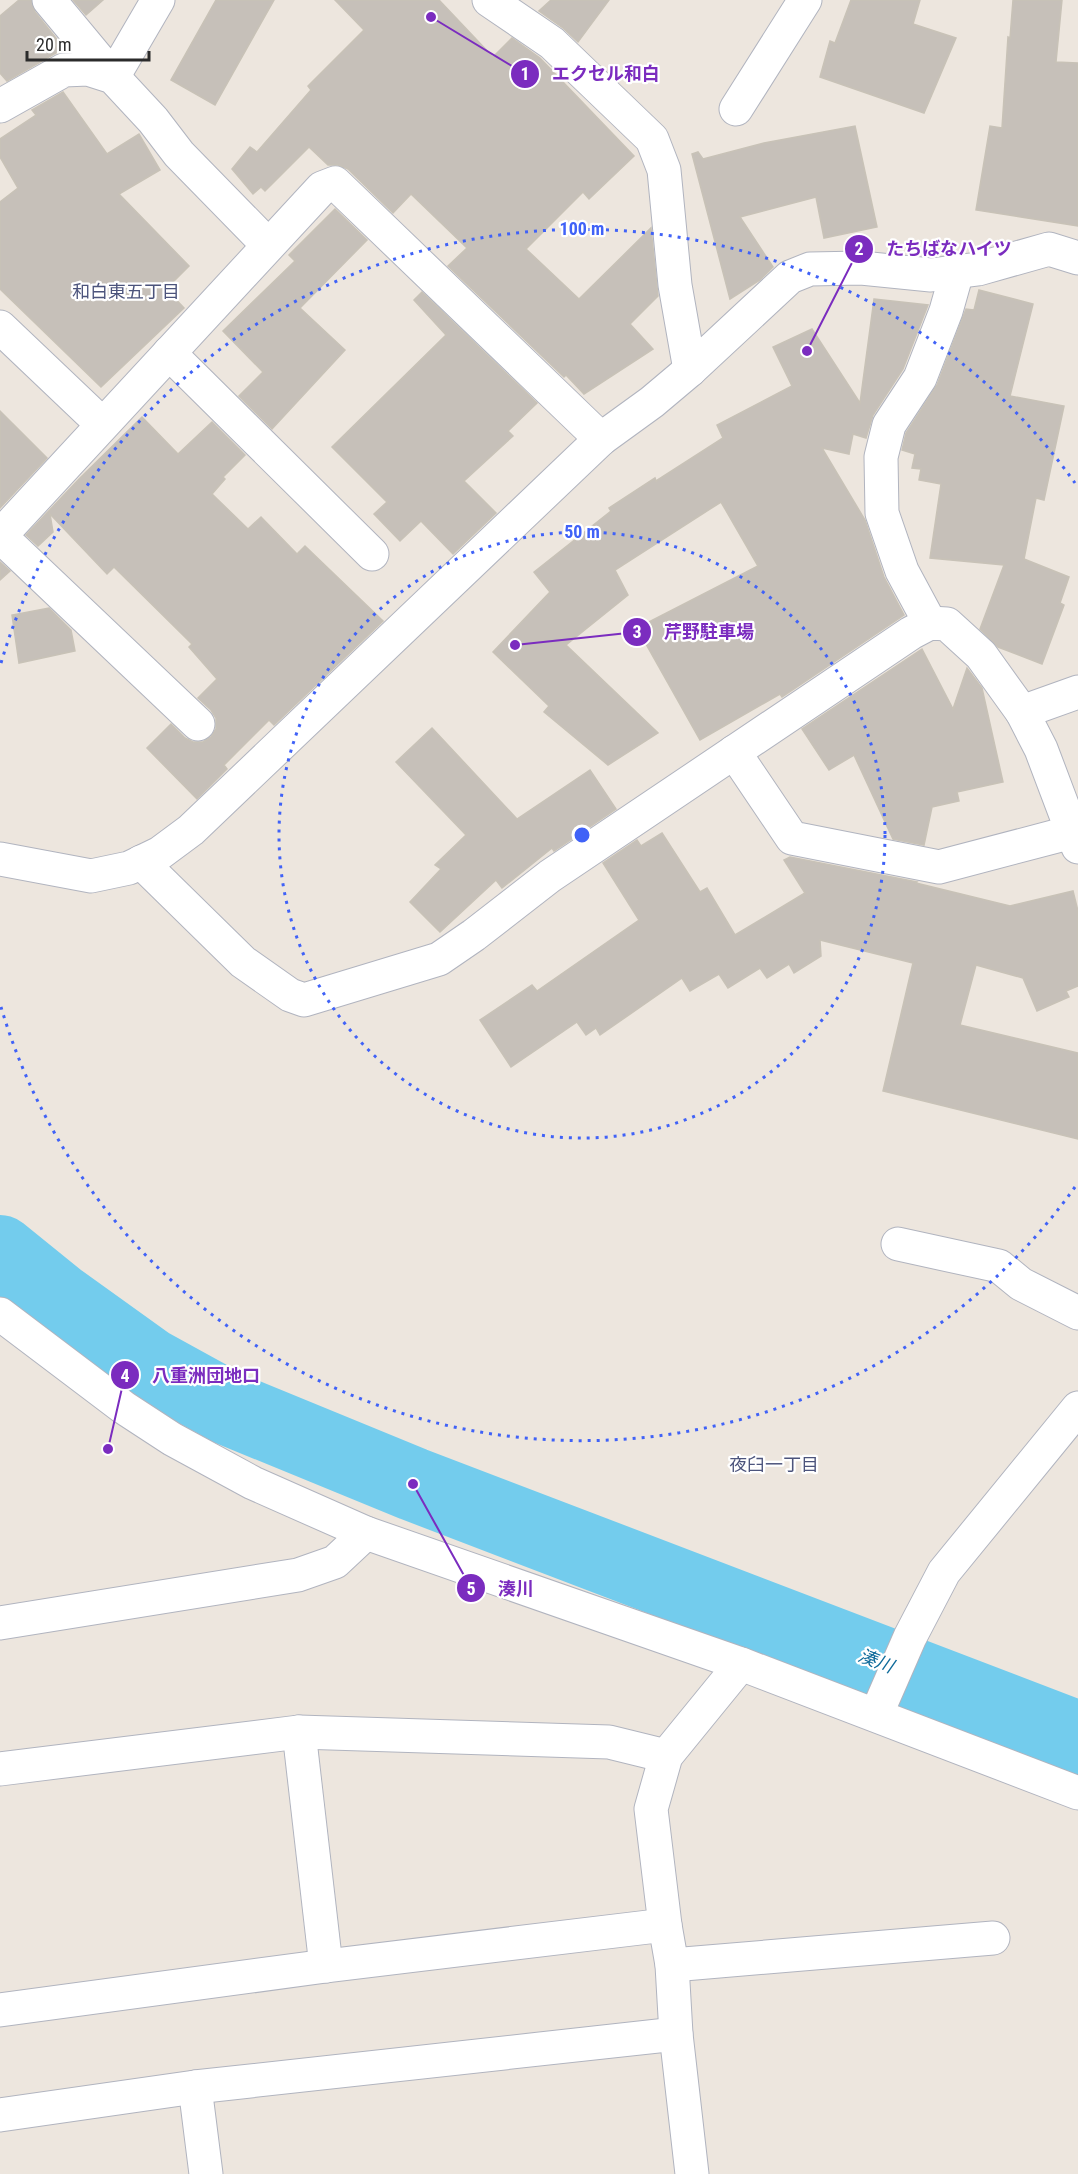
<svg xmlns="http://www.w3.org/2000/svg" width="1078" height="2174" font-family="'Roboto Condensed','Noto Sans JP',sans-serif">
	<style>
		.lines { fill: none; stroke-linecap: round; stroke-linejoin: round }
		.river { stroke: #73cced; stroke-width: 74 }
		.building { fill: #c6c0b9; stroke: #c8c2b7; stroke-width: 1.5 }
		.minor-casing { stroke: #b1b4bf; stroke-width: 35 }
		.tertiary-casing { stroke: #b1b4bf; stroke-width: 35 }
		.minor { stroke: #fff; stroke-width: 33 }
		.tertiary { stroke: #fff; stroke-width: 33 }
		.ring { fill: none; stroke: #4062f7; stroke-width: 3; stroke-dasharray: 3 6 }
		.labels { text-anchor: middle; stroke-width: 4.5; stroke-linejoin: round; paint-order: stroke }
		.neighbourhood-label { font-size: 18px; fill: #4c547c; stroke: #fff }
		.water-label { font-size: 18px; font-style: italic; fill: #0f6b9b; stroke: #fff }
		.centre { fill: #4062f7; stroke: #fff; stroke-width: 3 }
		.ring-label { font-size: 18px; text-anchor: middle; font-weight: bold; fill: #4062f7; stroke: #fff; stroke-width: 4.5; stroke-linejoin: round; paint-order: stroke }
		.leader { fill: none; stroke: #7b2cbf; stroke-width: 2 }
		.callout-dot { fill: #7b2cbf; stroke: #fff; stroke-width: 2 }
		.mark-label { font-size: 18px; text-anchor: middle; font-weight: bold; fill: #fff }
		.callout-label { font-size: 18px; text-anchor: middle; font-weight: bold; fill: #7b2cbf; stroke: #fff; stroke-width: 4.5; stroke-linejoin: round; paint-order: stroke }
	</style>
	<rect width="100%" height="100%" fill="#ede6de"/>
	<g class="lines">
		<path class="river" d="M0,1252L58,1299L150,1365L230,1409L413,1484L1078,1738"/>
	</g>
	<g class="building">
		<path d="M19,0H31L35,12L63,47L56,53L7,81L0,73V16Z"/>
		<path d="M73,0H103L86,15Z"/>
		<path d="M216,0H274L215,105L171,80Z"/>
		<path d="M335,0H439L493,57L512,38L540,58L634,156L589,199L583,192L526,249L579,299L651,228L658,296L630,324L653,349L584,394L566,375L564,377L448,266L467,248L411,194L393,213L348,169L338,165H328L309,147L265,191L261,187L253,194L232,169L250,147L257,152L311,90L308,86L364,30Z"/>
		<path d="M551,0H609L578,42L563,28L539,11Z"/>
		<path d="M851,0H920L913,24L956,38L924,113L820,77L830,41L835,43Z"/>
		<path d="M1013,0H1062L1056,62L1078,63V226L976,210L990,126L1002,128L1008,37L1010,38Z"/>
		<path d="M63,92L107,154L139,134L160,170L119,194L189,266L166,289L184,308L101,387L0,289V202L18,188L0,157V139L36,115L32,110Z"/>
		<path d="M855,126L877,227L824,238L816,197L740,217L773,267L760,280L730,299L692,154L698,152L703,159L764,143Z"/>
		<path d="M335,209L367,240L300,308L345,350L272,429L239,396L263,372L223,331L295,261L289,255Z"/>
		<path d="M979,290L1033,304L1010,396L1064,406L1044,500L1036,498L1024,559L1069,577L1060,603L1064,605L1042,664L998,647L980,629L1004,565L930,558L941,484L919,480L921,469L912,468L915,454L902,450L906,433L937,385L966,309L974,310Z"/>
		<path d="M422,292L537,403L508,431L513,436L464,481L496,513L453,554L421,521L400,541L374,514L387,502L332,447L446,335L414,300Z"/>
		<path d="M874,299L928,305L903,369L873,415L866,438L853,434L849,454L822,448L865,520L884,577L904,615L782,697L780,694L700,740L637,628L758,566L721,502L615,570L628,595L566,645L658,733L608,765L544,712L549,706L493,652L550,592L534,572L611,511L609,508L655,478L656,481L723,438L717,425L792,386L773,347L812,329L860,403Z"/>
		<path d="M0,411L47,458L0,508Z"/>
		<path d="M142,417L178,454L212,422L245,455L223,477L225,479L212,494L248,529L261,517L297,554L305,546L383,621L274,725L269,720L224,765L227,769L197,799L147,748L171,724L185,738L193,742H203L211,737L216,729V718L211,710L198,698L217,679L189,647L192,644L114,567L107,574L50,514L53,532L38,546L26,535L80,478Z"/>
		<path d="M0,562L10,571L0,580Z"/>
		<path d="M49,608L71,630L75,651L19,663L12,615Z"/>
		<path d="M922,649L953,709L967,668L982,688L1003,782L957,792L959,801L932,807L924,845L893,839L854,755L829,770L802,729Z"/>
		<path d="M432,728L517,819L590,770L616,809L554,851L552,848L502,888L496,880L440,932L410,902L441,869L435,865L466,835L396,762Z"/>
		<path d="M662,833L700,892L707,888L735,935L805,893L784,860L790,857L917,882L916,883L1010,906L1073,891L1078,911V986L1066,991L1069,997L1037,1011L1023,978L976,965L960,1025L1078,1053V1139L883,1091L913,963L820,940L821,956L794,973L789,964L767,978L760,968L728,988L719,974L690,991L682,978L600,1035L596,1028L586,1035L577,1022L511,1067L480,1020L532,985L537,991L639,920L603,863L637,840L641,846Z"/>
	</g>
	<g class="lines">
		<defs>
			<g id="minor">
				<path d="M49,0L113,77L158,0"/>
				<path d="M489,0L552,43L652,139L664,170L675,285L690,370"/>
				<path d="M0,106L64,70L88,69L113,77L153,120L179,154L268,245"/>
				<path d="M736,109L805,0"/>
				<path d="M0,327L102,424"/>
				<path d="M169,353L372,554"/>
				<path d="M0,536L322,188L335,183L601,439"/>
				<path d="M0,536L198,724"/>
				<path d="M930,623L902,571L882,513L881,457L889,425L920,378L946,311L957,272"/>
				<path d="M1022,712L1041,749L1078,847"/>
				<path d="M734,752L792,838L939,867L1072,832"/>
				<path d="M0,859L91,876L129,868L160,853L191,830L601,439L652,402L690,370L790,277L810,269L861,268L931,275L978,269L1049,249L1078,258"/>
				<path d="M141,862L243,962L290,995L304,1000L439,959L474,935L550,876L911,633L930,623L947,624L981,655L1022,712L1078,692"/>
				<path d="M898,1244L999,1266L1021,1284L1078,1313"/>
				<path d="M0,1623L298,1575L335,1562L366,1533"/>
				<path d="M876,1715L910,1637L944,1572L1078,1408"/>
				<path d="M299,1732L326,1966"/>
				<path d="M0,1769L299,1732L609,1742L666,1756"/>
				<path d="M672,1965L993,1938"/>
				<path d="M0,2010L326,1966L665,1925"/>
				<path d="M195,2087L206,2174"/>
				<path d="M0,2115L195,2087L676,2034"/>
				<path d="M692,2174L676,2034L672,1965L665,1925L651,1809L666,1756L741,1664"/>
			</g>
			<path id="tertiary" d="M0,1314L123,1407L172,1439L253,1483L366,1533L741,1664L1078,1793"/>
		</defs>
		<use href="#minor" class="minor-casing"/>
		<use href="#tertiary" class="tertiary-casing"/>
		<use href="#minor" class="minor"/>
		<use href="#tertiary" class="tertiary"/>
	</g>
	<g class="ring">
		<circle cx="582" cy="835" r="303"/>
		<path d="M1075 1187A606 606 0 0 1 1 1007M1 663A606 606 0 0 1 1075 483"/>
	</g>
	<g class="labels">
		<g class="neighbourhood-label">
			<text x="126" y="298">和白東五丁目</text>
			<text x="774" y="1471">夜臼一丁目</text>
		</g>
		<g class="water-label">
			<text transform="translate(876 1661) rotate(21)" y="6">湊川</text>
		</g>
	</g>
	<circle cx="582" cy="835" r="9" class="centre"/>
	<g class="ring-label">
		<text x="582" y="235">100 m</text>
		<text x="582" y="538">50 m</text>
	</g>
	<path class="leader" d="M431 17L525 74M807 351L859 249M515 645L637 632M108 1449L125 1375M413 1484L471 1588"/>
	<g class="callout-dot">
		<circle cx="431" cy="17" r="6"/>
		<circle cx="807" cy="351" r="6"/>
		<circle cx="515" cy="645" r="6"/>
		<circle cx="108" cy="1449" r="6"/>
		<circle cx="413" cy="1484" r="6"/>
		<circle cx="525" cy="74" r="15"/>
		<circle cx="859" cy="249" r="15"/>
		<circle cx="637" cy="632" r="15"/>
		<circle cx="125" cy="1375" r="15"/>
		<circle cx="471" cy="1588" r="15"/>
	</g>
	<g class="mark-label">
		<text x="525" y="80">1</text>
		<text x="859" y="255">2</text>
		<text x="637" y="638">3</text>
		<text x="125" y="1382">4</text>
		<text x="471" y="1595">5</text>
	</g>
	<g class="callout-label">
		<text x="606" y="80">エクセル和白</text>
		<text x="949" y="255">たちばなハイツ</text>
		<text x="709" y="638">芹野駐車場</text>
		<text x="206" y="1382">八重洲団地口</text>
		<text x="516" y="1595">湊川</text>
	</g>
	<path d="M27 51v9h122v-9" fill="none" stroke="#2b2b2b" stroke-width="3"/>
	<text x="36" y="51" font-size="18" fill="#2b2b2b" stroke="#ffffff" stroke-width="4.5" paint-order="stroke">20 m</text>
</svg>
